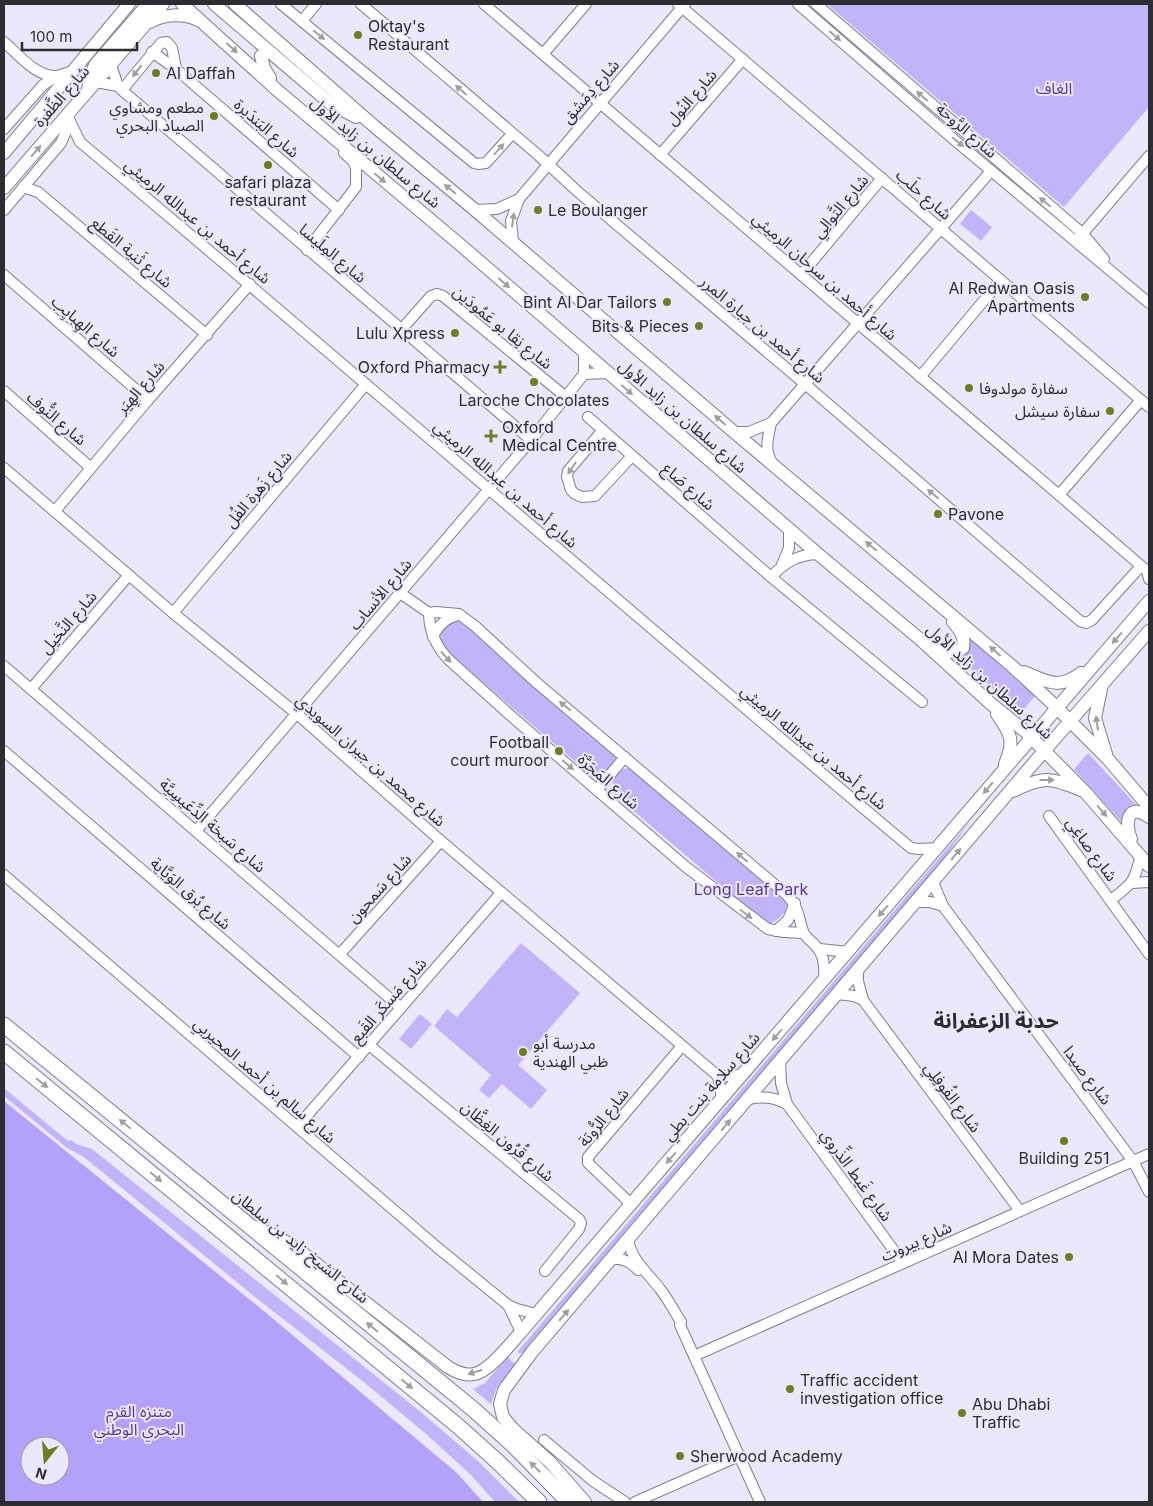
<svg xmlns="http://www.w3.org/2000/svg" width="1153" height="1506" font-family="Inter,'Noto Sans Arabic',sans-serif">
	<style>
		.green { fill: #c3b4f9 }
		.water { fill: #b6a1f8; fill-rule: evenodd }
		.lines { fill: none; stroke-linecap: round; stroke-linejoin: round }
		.minor-casing { stroke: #807d8e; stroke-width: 12 }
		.major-casing { stroke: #807d8e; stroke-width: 14 }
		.highway-casing { stroke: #807d8e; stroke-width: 17 }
		.minor { stroke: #fff; stroke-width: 10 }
		.major { stroke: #fff; stroke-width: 12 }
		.highway { stroke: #fff; stroke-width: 15 }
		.oneway { fill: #a0a0a3 }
		.poi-dot { fill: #737a24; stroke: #ece8fb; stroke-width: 2 }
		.labels { text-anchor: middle; stroke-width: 4; stroke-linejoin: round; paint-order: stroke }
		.poi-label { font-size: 16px; fill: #2d2c33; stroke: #ece8fb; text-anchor: start }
		.park-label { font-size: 16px; fill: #58389b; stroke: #ece8fb }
		.street-label { font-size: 16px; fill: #2d2c33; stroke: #ece8fb }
		.district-label { font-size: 21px; font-weight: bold; fill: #2d2c33; stroke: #ece8fb }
	</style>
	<rect width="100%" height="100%" fill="#ece8fb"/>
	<g class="green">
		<path d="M827,4H1149V107L1064,207Z"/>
		<path d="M971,210L992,227L981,241L960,224Z"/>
		<path d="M457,621L464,622L616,755C617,766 607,772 599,778L592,776L444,649C439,640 440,636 443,626L450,622Z"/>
		<path d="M970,638L1035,696L1021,713L957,657L970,644Z"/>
		<path d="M1088,753L1139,808L1123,824L1074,769Z"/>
		<path d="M630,768L788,901C789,912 779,918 771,924L764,922L616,796C611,787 612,782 615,773L622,769Z"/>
		<path d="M970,822L938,867L526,1351L519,1354L518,1351Z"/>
		<path d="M521,943L580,993L518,1065L547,1090L531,1109L502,1084L489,1098L479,1090L491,1075L434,1026L447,1009L457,1017Z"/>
		<path d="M420,1014L432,1024L411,1049L399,1039Z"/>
		<path d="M4,1088L68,1141L71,1140L76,1144L92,1149L422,1413L479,1462L519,1502H495L470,1474L425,1433L365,1383L255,1297L84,1157L67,1148L4,1096Z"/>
		<path d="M508,1356L512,1362L517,1363L497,1387L491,1404L473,1389L485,1383Z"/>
	</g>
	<path class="water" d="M4,1101L265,1312L457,1473L483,1502H4ZM30,1446H60V1476H30Z"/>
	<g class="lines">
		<defs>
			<g id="minor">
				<path d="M281,4L474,163L478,164L486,163L512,134"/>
				<path d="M361,4L537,154L577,191L805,384L1080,621L1086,623L1092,620L1141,566"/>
				<path d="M484,4L1059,495L1147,571L1149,579"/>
				<path d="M678,4L1149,407"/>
				<path d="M798,4L952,138L1149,303"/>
				<path d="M816,4L1082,233L1104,259"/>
				<path d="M302,21L316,4"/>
				<path d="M4,42C18,54 36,77 56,76"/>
				<path d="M152,52L176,69L339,210"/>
				<path d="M543,54L586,4"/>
				<path d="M111,65L118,86L124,92L531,440"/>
				<path d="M96,82L118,86"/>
				<path d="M122,90L161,43L167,42L172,48L176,69"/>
				<path d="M67,115L80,142C359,375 632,615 911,848L919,849L938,848"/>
				<path d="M4,129L43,85L57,76L73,71"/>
				<path d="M660,155L743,59"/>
				<path d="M23,187L38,192L207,335"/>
				<path d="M4,210L61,143L70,122"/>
				<path d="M475,210L497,209L519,199"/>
				<path d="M1078,239L1149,156"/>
				<path d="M513,241L511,221L519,199L685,4"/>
				<path d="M307,250L356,187V168L353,161L344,153"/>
				<path d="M4,275L148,400"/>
				<path d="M801,275L882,178"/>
				<path d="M401,330L431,296L437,294L443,296L566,397"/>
				<path d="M584,374L608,373"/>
				<path d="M920,377L1001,280"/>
				<path d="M4,391L91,468"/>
				<path d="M588,417L771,577L922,702"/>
				<path d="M771,423C768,437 764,449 772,463"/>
				<path d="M603,430L568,471L567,477L571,490L575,494L582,497L595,496L632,456"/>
				<path d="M734,432H749L771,423L991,171"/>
				<path d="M4,468L173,613L297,714L441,841L718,1076L722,1099"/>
				<path d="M1059,495L1141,400"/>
				<path d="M55,511L148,400L250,284"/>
				<path d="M782,565L789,548V528"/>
				<path d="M771,577C785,562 797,555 818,554"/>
				<path d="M400,593L429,613L436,612L459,614L475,626L537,683L787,895C799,908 798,916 803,931C804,936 810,940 813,943C824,953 825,965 824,979"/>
				<path d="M173,613L366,384"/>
				<path d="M429,613C429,632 436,646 448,659L510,715L686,867L768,929L784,932L803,933"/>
				<path d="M433,637C438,625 446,618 458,615"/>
				<path d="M4,666L401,1008"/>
				<path d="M31,689L129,575"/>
				<path d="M4,751L359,1057"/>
				<path d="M597,790L625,757"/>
				<path d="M1049,816L1149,954"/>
				<path d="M196,831L531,440L584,374V352"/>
				<path d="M4,875L438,1248L508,1305L517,1309L536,1314"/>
				<path d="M933,882L943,906L1133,1161L1149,1192"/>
				<path d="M1132,883L1149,882"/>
				<path d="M1111,900C1133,883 1134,883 1141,855"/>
				<path d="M915,902H930L943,906"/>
				<path d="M776,931L788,920L795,903"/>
				<path d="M820,949L848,952"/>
				<path d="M340,954L441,841"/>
				<path d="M858,970V981L863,1000L1020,1211"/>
				<path d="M837,994L854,996L863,1000"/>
				<path d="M369,1045L579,1219L581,1223L579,1229L545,1271"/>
				<path d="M780,1061L781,1083L787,1104L903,1263"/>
				<path d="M718,1076H733L744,1073"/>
				<path d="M748,1099C763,1096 774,1097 787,1104"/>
				<path d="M297,1127L501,893"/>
				<path d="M631,1204L588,1163V1157L682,1046"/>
				<path d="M628,1239C631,1260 648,1273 660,1289C668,1299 674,1311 681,1322L680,1325L760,1502"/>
				<path d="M612,1259C622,1258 631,1262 638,1270"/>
				<path d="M508,1305L521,1332"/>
				<path d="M694,1356L1149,1154"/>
				<path d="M544,1440L593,1481L625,1502"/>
				<path d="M635,1502L739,1456"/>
			</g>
			<g id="major">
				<path d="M182,4L277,90L464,248L818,554L921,640L990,703L1026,732L1086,793L1149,866"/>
				<path d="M214,4L331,104L356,117"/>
				<path d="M235,4L374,126L475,210L734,432L1012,666L1051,702L1108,759L1149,807"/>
				<path d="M150,22C164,14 183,13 198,20"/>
				<path d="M270,78L264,68L261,56L265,53H271"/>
				<path d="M88,91L90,77L95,65L148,4"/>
				<path d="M4,153L129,4"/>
				<path d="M4,188L163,4"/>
				<path d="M932,646C943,651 952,655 963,648C965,636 960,630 953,622"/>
				<path d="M1024,672C1048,682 1059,690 1081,673"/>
				<path d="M1101,689L1095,718L1106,754"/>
				<path d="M997,714C1011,734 1015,741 1005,764"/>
				<path d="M1013,791C1043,776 1050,777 1081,790"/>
				<path d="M1131,839C1124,823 1128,802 1149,817"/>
				<path d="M255,1227L278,1237L300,1251L448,1367C456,1372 465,1376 474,1374C489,1372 511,1343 521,1332L1149,601"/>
				<path d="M585,1502L550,1462L513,1429L503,1417L500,1404L504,1390L532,1352L628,1239L1044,751L1149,631"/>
			</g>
			<g id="highway">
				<path d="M4,1025L473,1409L513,1445L569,1502"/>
				<path d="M4,1052L458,1426L498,1462L539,1502"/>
			</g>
		</defs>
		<use href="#minor" class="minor-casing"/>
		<use href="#major" class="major-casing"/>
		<use href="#highway" class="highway-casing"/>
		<use href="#minor" class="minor"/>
		<use href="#major" class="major"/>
		<use href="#highway" class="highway"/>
	</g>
	<defs><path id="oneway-solid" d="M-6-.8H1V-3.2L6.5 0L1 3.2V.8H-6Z" transform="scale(1.25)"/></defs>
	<g class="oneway">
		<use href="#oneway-solid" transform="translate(319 35) rotate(39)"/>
		<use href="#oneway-solid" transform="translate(835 36) rotate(41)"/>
		<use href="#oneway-solid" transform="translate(232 48) rotate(42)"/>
		<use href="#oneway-solid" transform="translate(137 71) rotate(128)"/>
		<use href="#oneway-solid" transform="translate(461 90) rotate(-139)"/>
		<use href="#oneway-solid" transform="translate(922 96) rotate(-139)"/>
		<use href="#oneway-solid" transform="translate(958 142) rotate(40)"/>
		<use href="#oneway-solid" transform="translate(499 149) rotate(-48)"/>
		<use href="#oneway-solid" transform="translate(36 151) rotate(-49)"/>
		<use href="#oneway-solid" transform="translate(380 178) rotate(40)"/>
		<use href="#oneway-solid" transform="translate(450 189) rotate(-141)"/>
		<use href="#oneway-solid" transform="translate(1045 202) rotate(-140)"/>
		<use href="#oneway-solid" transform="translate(513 220) rotate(-82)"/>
		<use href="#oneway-solid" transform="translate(504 283) rotate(41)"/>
		<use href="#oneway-solid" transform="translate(627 390) rotate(41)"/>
		<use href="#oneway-solid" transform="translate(720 420) rotate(-139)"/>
		<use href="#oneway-solid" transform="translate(572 468) rotate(124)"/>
		<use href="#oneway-solid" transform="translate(933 494) rotate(-140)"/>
		<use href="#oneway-solid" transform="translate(871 546) rotate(-140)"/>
		<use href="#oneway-solid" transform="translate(1117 638) rotate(131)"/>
		<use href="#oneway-solid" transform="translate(995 651) rotate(-139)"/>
		<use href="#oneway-solid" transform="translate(446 657) rotate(47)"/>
		<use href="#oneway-solid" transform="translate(565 706) rotate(-140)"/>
		<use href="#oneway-solid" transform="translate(1097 723) rotate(-98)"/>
		<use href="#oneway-solid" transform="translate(568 765) rotate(41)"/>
		<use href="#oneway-solid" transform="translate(1047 780)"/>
		<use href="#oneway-solid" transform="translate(988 788) rotate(130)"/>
		<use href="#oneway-solid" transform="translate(1102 811) rotate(49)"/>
		<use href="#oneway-solid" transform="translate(956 854) rotate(-50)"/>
		<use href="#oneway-solid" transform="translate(742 857) rotate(-139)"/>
		<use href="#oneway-solid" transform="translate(883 911) rotate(131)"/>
		<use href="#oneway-solid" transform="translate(746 914) rotate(37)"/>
		<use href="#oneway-solid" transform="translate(777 1035) rotate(131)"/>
		<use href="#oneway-solid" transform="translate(42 1083) rotate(39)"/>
		<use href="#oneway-solid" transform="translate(125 1124) rotate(-141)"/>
		<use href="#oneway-solid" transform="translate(726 1125) rotate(-50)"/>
		<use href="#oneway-solid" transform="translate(671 1158) rotate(131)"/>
		<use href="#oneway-solid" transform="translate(156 1177) rotate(40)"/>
		<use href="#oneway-solid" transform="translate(282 1280) rotate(40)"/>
		<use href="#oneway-solid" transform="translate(564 1315) rotate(-50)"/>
		<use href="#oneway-solid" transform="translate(372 1327) rotate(-141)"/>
		<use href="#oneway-solid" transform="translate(475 1372) rotate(163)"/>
		<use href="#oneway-solid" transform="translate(407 1384) rotate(40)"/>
		<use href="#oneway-solid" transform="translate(535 1467) rotate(-135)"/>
	</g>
	<g class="poi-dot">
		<circle cx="358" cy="35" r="5"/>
		<circle cx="156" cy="73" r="5"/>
		<circle cx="214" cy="116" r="5"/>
		<circle cx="268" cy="165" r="5"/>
		<circle cx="538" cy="210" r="5"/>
		<circle cx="1085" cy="297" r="5"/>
		<circle cx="667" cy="302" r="5"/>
		<circle cx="699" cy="326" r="5"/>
		<circle cx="455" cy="333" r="5"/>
		<path d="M497.5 359.5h5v5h5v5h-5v5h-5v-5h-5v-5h5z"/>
		<circle cx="534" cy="382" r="5"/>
		<circle cx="969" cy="388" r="5"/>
		<circle cx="1110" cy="411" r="5"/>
		<path d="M488.5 428.5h5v5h5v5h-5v5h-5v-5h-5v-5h5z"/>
		<circle cx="938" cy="514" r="5"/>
		<circle cx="559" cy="751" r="5"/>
		<circle cx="523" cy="1052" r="5"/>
		<circle cx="1064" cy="1141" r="5"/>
		<circle cx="1069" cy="1257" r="5"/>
		<circle cx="790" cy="1389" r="5"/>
		<circle cx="962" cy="1413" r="5"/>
		<circle cx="680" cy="1456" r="5"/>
	</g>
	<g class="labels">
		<g class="poi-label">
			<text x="368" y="32">Oktay's<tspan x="368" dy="18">Restaurant</tspan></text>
			<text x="166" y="79">Al Daffah</text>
			<text x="204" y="113" text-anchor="end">مطعم ومشاوي<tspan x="204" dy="18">الصياد البحري</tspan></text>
			<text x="268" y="188" text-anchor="middle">safari plaza<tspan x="268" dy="18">restaurant</tspan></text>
			<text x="548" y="216">Le Boulanger</text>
			<text x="1075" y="294" text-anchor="end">Al Redwan Oasis<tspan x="1075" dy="18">Apartments</tspan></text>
			<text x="657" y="308" text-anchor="end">Bint Al Dar Tailors</text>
			<text x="689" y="332" text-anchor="end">Bits &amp; Pieces</text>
			<text x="445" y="339" text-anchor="end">Lulu Xpress</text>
			<text x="490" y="373" text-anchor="end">Oxford Pharmacy</text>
			<text x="979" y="394">سفارة مولدوفا</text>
			<text x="534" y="406" text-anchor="middle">Laroche Chocolates</text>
			<text x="1100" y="417" text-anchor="end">سفارة سيشل</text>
			<text x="502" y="433">Oxford<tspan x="502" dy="18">Medical Centre</tspan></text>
			<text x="948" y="520">Pavone</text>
			<text x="549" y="748" text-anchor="end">Football<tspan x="549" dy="18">court muroor</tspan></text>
			<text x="533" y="1049">مدرسة أبو<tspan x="533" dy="18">ظبي الهندية</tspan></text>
			<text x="1064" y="1164" text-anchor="middle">Building 251</text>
			<text x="1059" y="1263" text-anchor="end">Al Mora Dates</text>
			<text x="800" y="1386">Traffic accident<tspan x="800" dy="18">investigation office</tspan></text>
			<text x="972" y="1410">Abu Dhabi<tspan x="972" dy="18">Traffic</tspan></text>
			<text x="690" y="1462">Sherwood Academy</text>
		</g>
		<g class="park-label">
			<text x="1054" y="94">الغاف</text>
			<text x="751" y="895">Long Leaf Park</text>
			<text x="139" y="1417">متنزه القرم<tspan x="139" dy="18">البحري الوطني</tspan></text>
		</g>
		<g class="street-label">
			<text transform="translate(590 91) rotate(-49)" y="6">شارع دِمَشق</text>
			<text transform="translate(61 96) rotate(-49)" y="6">شارع الظَّفرة</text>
			<text transform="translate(691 97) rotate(-49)" y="6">شارع النُول</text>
			<text transform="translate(267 128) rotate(41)" y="6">شارع البَندَيرة</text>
			<text transform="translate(967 130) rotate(41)" y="6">شارع الرَّوحة</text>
			<text transform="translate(376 152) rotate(40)" y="6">شارع سلطان بن زايد الأول</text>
			<text transform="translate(924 194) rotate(41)" y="6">شارع حلَب</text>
			<text transform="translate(840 206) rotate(-50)" y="6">شارع التَّوالِي</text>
			<text transform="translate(198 221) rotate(40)" y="6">شارع أحمد بن عبدالله الرميثي</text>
			<text transform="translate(132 252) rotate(40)" y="6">شارع ثَنية القَطع</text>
			<text transform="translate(333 253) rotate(40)" y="6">شارع المِلَيسا</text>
			<text transform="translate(825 276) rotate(41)" y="6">شارع أحمد بن سرحان الرميثي</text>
			<text transform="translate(86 326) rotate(41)" y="6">شارع الهِبايِب</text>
			<text transform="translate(503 327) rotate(39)" y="6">شارع نِقا بو عَمُودَين</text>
			<text transform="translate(763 329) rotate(40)" y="6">شارع أحمد بن جبارة المرر</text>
			<text transform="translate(140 387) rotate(-49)" y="6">شارع الهِيَر</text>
			<text transform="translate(683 416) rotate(41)" y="6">شارع سلطان بن زايد الأول</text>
			<text transform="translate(57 418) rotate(41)" y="6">شارع النُّوف</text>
			<text transform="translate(506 484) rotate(41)" y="6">شارع أحمد بن عبدالله الرميثي</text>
			<text transform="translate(689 486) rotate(41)" y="6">شارع صَاع</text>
			<text transform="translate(258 489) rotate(-50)" y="6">شارع زَهرة الفُل</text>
			<text transform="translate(380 594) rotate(-50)" y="6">شارع الأنساب</text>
			<text transform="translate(68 622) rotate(-49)" y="6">شارع النَّخيل</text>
			<text transform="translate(990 681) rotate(42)" y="6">شارع سلطان بن زايد الأول</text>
			<text transform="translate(814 747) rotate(40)" y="6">شارع أحمد بن عبدالله الرميثي</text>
			<text transform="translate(371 760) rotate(41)" y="6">شارع محمد بن جبران السويدي</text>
			<text transform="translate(609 781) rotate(41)" y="6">شارع المَجَرَّة</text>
			<text transform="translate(213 825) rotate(41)" y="6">شارع سَبخة الدِّعَيسِيَّة</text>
			<text transform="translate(1092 849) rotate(54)" y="6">شارع صاغِي</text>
			<text transform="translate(379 888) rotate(-48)" y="6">شارع سَمحون</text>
			<text transform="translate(191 893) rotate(41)" y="6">شارع بُرق الوَيَّاية</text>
			<text transform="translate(388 1000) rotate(-49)" y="6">شارع مَسكَر القَبع</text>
			<text transform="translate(1088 1075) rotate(53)" y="6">شارع صيدا</text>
			<text transform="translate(265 1080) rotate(41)" y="6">شارع سالم بن أحمد المحيربي</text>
			<text transform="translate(711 1086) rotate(-49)" y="6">شارع سلامة بنت بطي</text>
			<text transform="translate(953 1097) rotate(53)" y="6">شارع الفُوفِلِي</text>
			<text transform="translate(603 1117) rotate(-51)" y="6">شارع الرُّوتة</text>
			<text transform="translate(508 1141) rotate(40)" y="6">شارع قُرُون الغِظَّان</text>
			<text transform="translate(857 1175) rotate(54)" y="6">شارع غَيط الذِّروي</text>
			<text transform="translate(916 1241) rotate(-24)" y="6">شارع بيروت</text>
			<text transform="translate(301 1246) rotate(39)" y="6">شارع الشيخ زايد بن سلطان</text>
		</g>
		<g class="district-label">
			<text x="996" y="1028">حدبة الزعفرانة</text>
		</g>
	</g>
	<rect width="1153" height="1506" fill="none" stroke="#2d2c33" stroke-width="10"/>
	<g transform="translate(45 1461) rotate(197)"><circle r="24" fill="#ece8fb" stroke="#a09dab"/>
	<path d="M0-4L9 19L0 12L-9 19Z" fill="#737a24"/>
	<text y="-8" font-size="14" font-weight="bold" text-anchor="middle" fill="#2d2c33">N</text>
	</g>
	<path d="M22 42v8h115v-8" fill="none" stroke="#2d2c33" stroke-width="2.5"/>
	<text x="30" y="42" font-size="15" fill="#2d2c33" stroke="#ece8fb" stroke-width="4" paint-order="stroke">100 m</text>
</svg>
